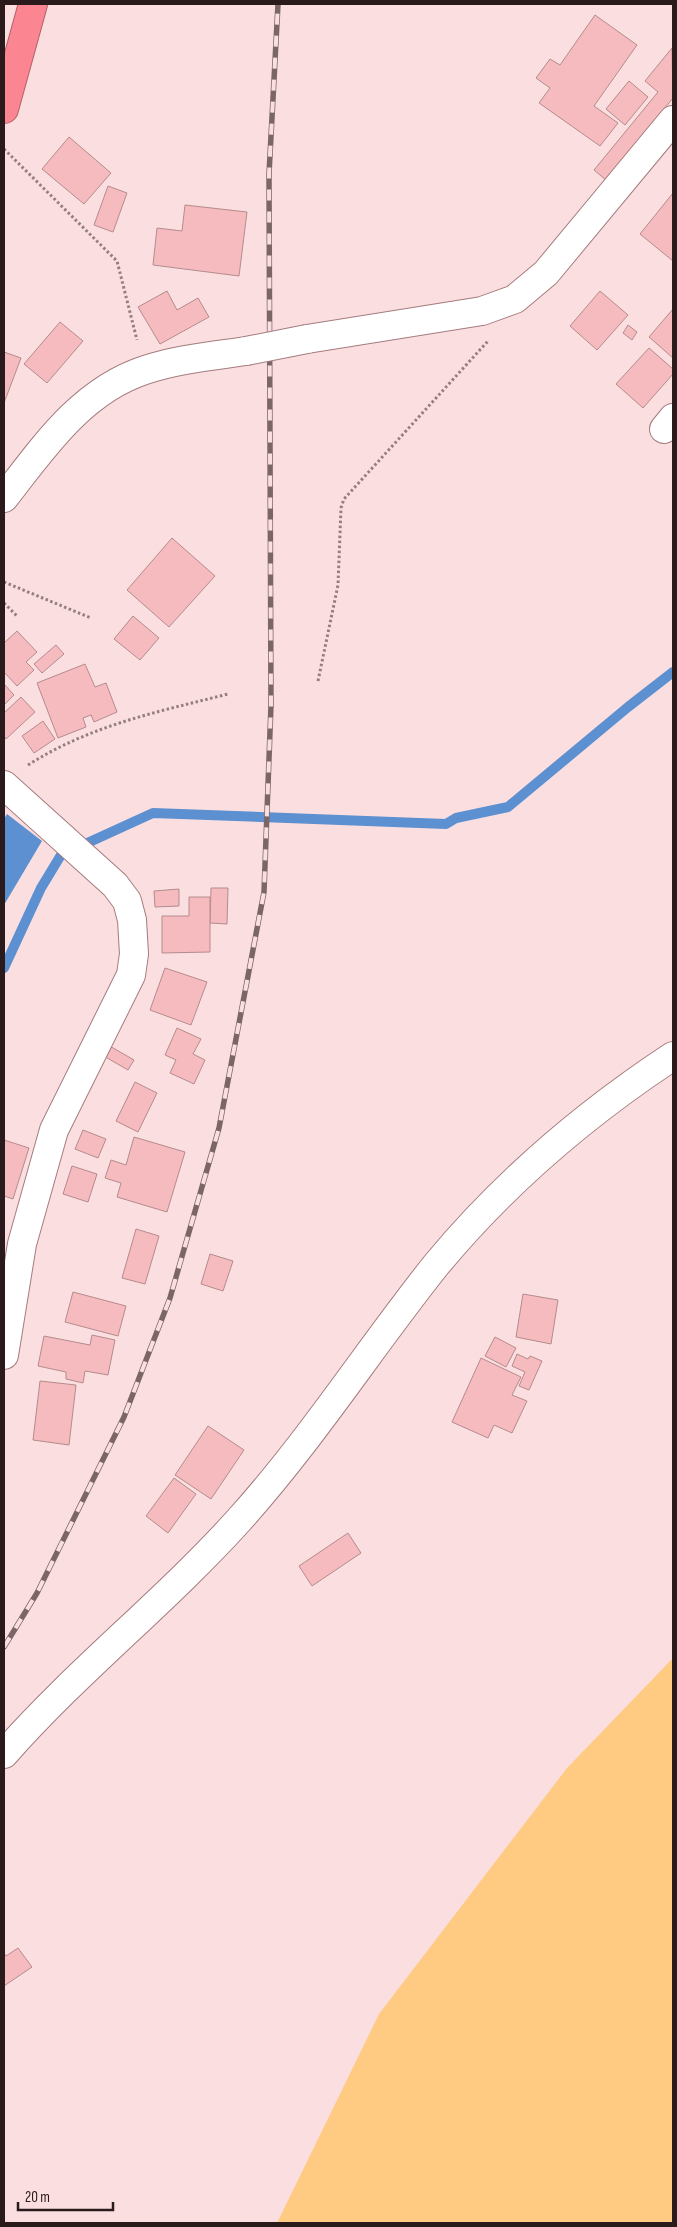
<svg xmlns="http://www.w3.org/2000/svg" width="677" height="2227" font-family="'Sofia Sans Condensed',sans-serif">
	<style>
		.green { fill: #ffcb82 }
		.water { fill: #5d90d0 }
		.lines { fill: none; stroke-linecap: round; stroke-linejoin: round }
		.stream { stroke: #5d90d0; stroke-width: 10 }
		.building { fill: #f5bbbf; stroke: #b58b8d }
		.street-casing { stroke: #a57b7e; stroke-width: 30 }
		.secondary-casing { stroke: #a57b7e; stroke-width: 30 }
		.highway-casing { stroke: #b26068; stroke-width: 30 }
		.path { stroke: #947e7f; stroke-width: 3; stroke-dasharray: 2.5 2.5; stroke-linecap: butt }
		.street { stroke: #fff; stroke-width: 28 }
		.secondary { stroke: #fff; stroke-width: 28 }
		.highway { stroke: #fb8591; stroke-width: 28 }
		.rail-casing { stroke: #7b6667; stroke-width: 5.5 }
		.rail { stroke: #fbdfe0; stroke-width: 4; stroke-dasharray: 11; stroke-linecap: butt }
		.street-bridge-casing { stroke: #a57b7e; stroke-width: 30; stroke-linecap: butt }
		.street-bridge { stroke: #fff; stroke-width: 28 }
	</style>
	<rect width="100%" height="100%" fill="#fbdfe0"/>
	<path class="green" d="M673,1658V2223H277L379,2014L567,1768Z"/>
	<path class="water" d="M7,814L42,841L4,905V819Z"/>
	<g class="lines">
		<path class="stream" d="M4,968L41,888L61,855L153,813L446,824L456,818L508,807L628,707L673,672"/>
	</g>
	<g class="building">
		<path d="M595,15L637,45L594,106L618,123L600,146L539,103L550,88L536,78L550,59L560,65Z"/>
		<path d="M672,48L673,98L606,180L594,170L658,92L645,81Z"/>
		<path d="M629,81L648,97L625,125L606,109Z"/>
		<path d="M69,137L111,173L84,204L42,169Z"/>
		<path d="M108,186L127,193L113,232L94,225Z"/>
		<path d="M673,193V261L640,234Z"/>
		<path d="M185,205L247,212L239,276L153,265L157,228L182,231Z"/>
		<path d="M167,291L177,310L198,298L209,317L160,344L138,307Z"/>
		<path d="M600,291L628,315L597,350L570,326Z"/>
		<path d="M673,309V358L649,337Z"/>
		<path d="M60,322L83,341L47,383L24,364Z"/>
		<path d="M628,325L637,332L632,340L623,333Z"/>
		<path d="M649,348L673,369V374L643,408L616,384Z"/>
		<path d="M4,352L21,358L4,403Z"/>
		<path d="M172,538L215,576L169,627L127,590Z"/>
		<path d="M133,616L159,638L140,660L114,639Z"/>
		<path d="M17,631L37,652L26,662L34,670L17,686L4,672V643Z"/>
		<path d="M56,645L64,654L42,673L34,664Z"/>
		<path d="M85,664L95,687L106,683L117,712L94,722L91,715L83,718L86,727L58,738L37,683Z"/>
		<path d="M4,684L14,695L4,705Z"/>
		<path d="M21,697L35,712L6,739L4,736V713Z"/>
		<path d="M43,721L55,739L34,753L22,736Z"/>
		<path d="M211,888H228L227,924L210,923Z"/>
		<path d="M179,889V906L155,907L154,891Z"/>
		<path d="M189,897H210V952L162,953V916H189Z"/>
		<path d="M165,968L207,982L191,1025L150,1010Z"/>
		<path d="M177,1028L201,1039L193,1054L205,1060L194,1084L170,1073L176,1060L165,1055Z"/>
		<path d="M108,1045L134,1060L128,1070L102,1055Z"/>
		<path d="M135,1082L157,1093L138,1132L116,1121Z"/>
		<path d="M83,1130L106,1139L98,1158L75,1149Z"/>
		<path d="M134,1137L185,1152L167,1212L117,1197L121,1183L105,1178L111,1160L126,1165Z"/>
		<path d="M4,1140L29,1148L13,1199L4,1196Z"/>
		<path d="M72,1166L97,1174L88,1202L63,1194Z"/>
		<path d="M136,1229L159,1236L145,1284L122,1278Z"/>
		<path d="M210,1254L233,1261L223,1291L201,1284Z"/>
		<path d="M73,1292L126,1306L118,1336L65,1322Z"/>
		<path d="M523,1294L558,1300L551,1344L516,1337Z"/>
		<path d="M92,1335L115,1340L108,1375L85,1371L83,1383L66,1379V1372L38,1366L44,1336L90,1345Z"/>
		<path d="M495,1337L516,1348L506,1367L485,1356Z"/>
		<path d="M517,1354L528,1359L530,1356L542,1361L529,1390L519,1386L525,1372L512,1366Z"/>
		<path d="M481,1358L521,1377L512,1395L527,1401L512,1433L494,1425L488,1438L452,1422Z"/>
		<path d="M40,1381L76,1385L69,1445L33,1440Z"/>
		<path d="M208,1426L244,1450L211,1499L175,1475Z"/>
		<path d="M174,1478L196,1494L168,1533L146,1516Z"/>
		<path d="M348,1533L361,1553L312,1586L299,1566Z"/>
		<path d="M18,1948L32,1967L4,1986V1953L6,1956Z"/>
	</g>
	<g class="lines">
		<defs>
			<g id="street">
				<path d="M307,339L482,311L515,299L546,273L673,120"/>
				<path d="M664,429L673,418"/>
				<path d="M4,498C43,448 81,391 145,370C178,359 212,356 246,351"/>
				<path d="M4,785L115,885L127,901L132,920L134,954L131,975L54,1130L22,1244L4,1355"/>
			</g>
			<path id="secondary" d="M4,1754C77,1671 165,1602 239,1520C311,1440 369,1349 436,1265C503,1184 585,1114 673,1056"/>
			<path id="highway" d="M4,109L33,4"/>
		</defs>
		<use href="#street" class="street-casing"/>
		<use href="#secondary" class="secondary-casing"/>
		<use href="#highway" class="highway-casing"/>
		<g class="path">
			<path d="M4,149L117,261L137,340"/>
			<path d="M4,582L91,618"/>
			<path d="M4,603L18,617"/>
			<path d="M318,681L338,585L341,508L344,499L488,341"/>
			<path d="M28,765C91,725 157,712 228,694"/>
		</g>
		<use href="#street" class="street"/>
		<use href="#secondary" class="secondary"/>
		<use href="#highway" class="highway"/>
		<defs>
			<path id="rail" d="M4,1647L37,1593L124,1417L170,1298L219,1128L264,892L271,705L269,174L278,4"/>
		</defs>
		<use href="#rail" class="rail-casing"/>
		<use href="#rail" class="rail"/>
		<defs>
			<path id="street-bridge" d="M246,351L307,339"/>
		</defs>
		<use href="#street-bridge" class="street-bridge-casing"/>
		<use href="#street-bridge" class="street-bridge"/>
	</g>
	<rect width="677" height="2227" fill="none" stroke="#2a1a1b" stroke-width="10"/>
	<path d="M18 2202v8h95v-8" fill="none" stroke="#2a1a1b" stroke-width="2.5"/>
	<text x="25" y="2202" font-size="15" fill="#2a1a1b" stroke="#fbdfe0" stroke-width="4" paint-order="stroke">20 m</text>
</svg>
